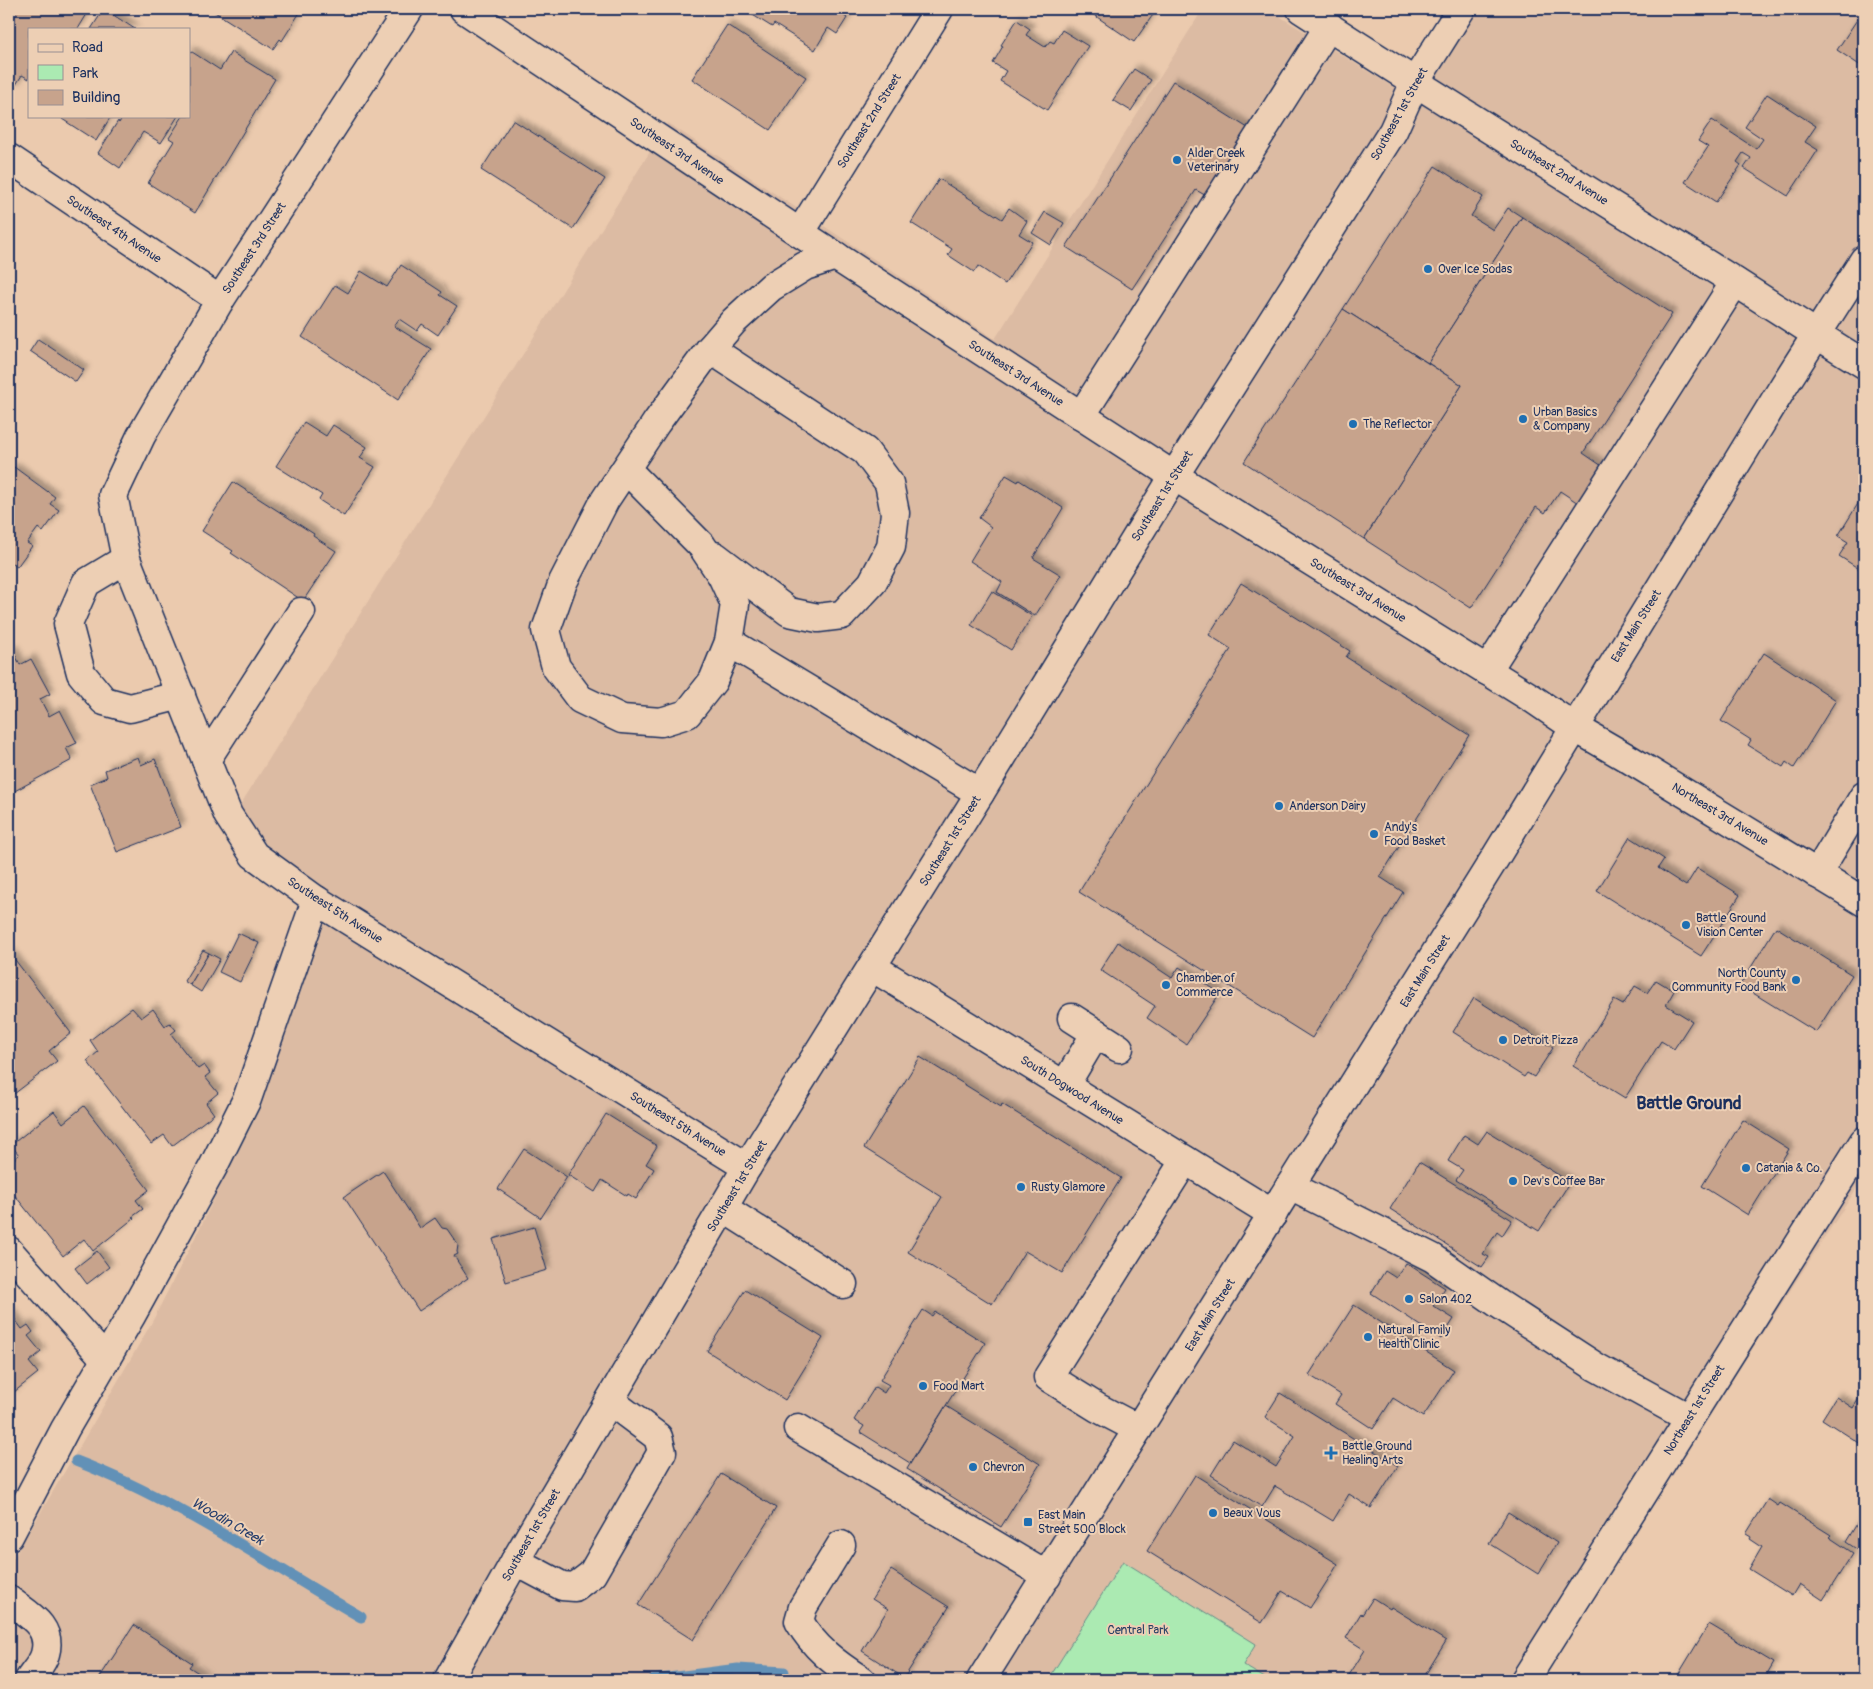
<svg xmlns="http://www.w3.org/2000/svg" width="1873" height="1689" font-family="Pangolin,sans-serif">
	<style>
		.built { fill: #dcbba3 }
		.green { fill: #abeab2; stroke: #638c88 }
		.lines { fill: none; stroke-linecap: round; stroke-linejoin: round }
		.stream { stroke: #6291b7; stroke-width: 11 }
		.building { fill: #c7a38c; stroke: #1b2f5e; filter: url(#shadow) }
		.minor-casing { stroke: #1b2f5e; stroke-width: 31 }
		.major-casing { stroke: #1b2f5e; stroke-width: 31 }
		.minor { stroke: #edcfb4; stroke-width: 28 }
		.major { stroke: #edcfb4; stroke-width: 28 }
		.poi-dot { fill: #1f6fb2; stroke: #edcfb4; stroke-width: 2 }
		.labels { text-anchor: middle; stroke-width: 4; stroke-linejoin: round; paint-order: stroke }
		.street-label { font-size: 12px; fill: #1b2f5e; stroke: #edcfb4 }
		.poi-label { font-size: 12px; fill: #1b2f5e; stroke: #edcfb4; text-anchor: start }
		.park-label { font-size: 12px; fill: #294266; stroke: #edcfb4 }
		.water-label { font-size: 14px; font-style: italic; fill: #273f6d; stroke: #edcfb4 }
		.district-label { font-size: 18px; font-weight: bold; fill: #1b2f5e; stroke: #edcfb4 }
	</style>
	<defs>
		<filter id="shadow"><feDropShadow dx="4.5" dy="-4.5" stdDeviation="2.5" flood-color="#0004"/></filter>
	</defs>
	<rect width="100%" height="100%" fill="#ebcaae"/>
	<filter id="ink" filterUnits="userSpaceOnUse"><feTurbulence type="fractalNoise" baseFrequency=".02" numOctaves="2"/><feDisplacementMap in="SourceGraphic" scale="10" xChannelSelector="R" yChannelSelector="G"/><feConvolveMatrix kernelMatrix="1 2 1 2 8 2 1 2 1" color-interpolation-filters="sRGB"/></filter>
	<g filter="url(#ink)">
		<path class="built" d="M1203,9H1268L1396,89L1448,9H1864V1177L1537,1680H9V1566L104,1405L152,1322L203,1222L262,1098L326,896L262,847L239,807L668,123L995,339Z"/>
		<path class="green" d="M1123,1561L1256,1644L1243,1665L1268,1680H1048Z"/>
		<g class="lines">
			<g class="stream">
				<path d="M76,1461C178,1500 267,1563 361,1617"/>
				<path d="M653,1680L738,1669L784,1672"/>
			</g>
		</g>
		<g class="building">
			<path d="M17,9H90L78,29H29V79L22,75L14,88L9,84V21Z"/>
			<path d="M104,9L135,29H91Z"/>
			<path d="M210,9H302L282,41L280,39L273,49Z"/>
			<path d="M743,9H847L843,15L847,18L837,34L828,28L815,50L774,24L772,27Z"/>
			<path d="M1085,9H1157L1134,42Z"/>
			<path d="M1864,9V68L1837,50Z"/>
			<path d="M1017,20L1030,29L1026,35L1045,47L1050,41L1054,43L1062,30L1088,46L1047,110L1000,81L1006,71L993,63L1003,46L1001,45Z"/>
			<path d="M727,25L806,77L770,130L692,79Z"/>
			<path d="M189,50L220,70L231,52L275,79L195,213L148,183L174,141L169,138L183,116H189Z"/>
			<path d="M1134,69L1151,80L1131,111L1113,100Z"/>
			<path d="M1173,81L1251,130L1208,197L1196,190L1132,289L1066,247Z"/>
			<path d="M1767,94L1816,126L1805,142L1818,150L1788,196L1744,168L1751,158L1743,153L1737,162L1741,165L1716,202L1685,182L1708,147L1698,141L1712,120L1756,149L1763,139L1745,127Z"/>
			<path d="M64,116H111L96,141L62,119Z"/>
			<path d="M123,116H178L161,143L143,132L120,168L98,153L118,121L119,123Z"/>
			<path d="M513,120L605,179L573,229L481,170Z"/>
			<path d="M1435,166L1483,197L1471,216L1493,230L1508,208L1522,217L1428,363L1343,309Z"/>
			<path d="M939,179L1002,219L1009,208L1027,221L1019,234L1032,242L1005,284L978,266L974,272L948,255L952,249L911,223Z"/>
			<path d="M1045,212L1064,223L1051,245L1032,233Z"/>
			<path d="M1522,217L1672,314L1583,453L1602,466L1578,503L1560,491L1545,513L1536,507L1471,608L1364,539L1462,385L1428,363Z"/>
			<path d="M401,265L442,292L440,295L457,306L438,335L422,324L417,331L399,319L394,326L431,349L398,400L302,337L335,285L348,293L361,271L387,287Z"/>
			<path d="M1343,309L1462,385L1364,539L1244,462Z"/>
			<path d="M38,339L84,370L76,382L30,351Z"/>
			<path d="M304,422L326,436L333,425L367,447L360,458L375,467L344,516L319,500L322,495L276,466Z"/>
			<path d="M14,467L55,497L50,504L59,510L43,532L38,528L27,543L32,546L17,567L10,562L9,564V474Z"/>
			<path d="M1006,475L1018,482L1019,480L1063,508L1033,558L1061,575L1035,616L997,592L1002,582L970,561L991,527L979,518Z"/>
			<path d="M233,482L314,534L313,536L336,551L303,601L231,553L233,551L202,531Z"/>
			<path d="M1864,494V572L1839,556L1848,542L1838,536Z"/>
			<path d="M1241,583L1350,651L1346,657L1469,735L1380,877L1403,892L1312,1038L1079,892L1231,649L1209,635Z"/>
			<path d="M992,591L1032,616L1011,650L971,625Z"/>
			<path d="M13,650L20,665L31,659L50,694L40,699L49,716L60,710L77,743L66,748L72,760L9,794V652Z"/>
			<path d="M1764,653L1836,700L1794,768L1786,762L1783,767L1748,745L1751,740L1721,721Z"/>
			<path d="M138,757L141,765L155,759L181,827L117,852L90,784L107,777L105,770Z"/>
			<path d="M1630,837L1664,859L1658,868L1686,886L1697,868L1740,895L1701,956L1597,891Z"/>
			<path d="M1776,927L1852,975L1816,1032L1740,985Z"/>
			<path d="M238,933L259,943L240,982L219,972Z"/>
			<path d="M1118,942L1172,978L1179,967L1220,993L1186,1044L1147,1018L1155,1006L1100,970Z"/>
			<path d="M203,950L209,953L190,985L184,981Z"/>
			<path d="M9,952L71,1033L49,1051L57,1061L14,1094L9,1087Z"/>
			<path d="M209,953L220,959L201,992L190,985Z"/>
			<path d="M1656,980L1674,991L1666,1005L1692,1021L1674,1049L1661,1041L1625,1098L1573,1066L1614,1000L1623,1005L1635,986L1647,993Z"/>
			<path d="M1474,998L1553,1048L1534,1077L1527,1073L1524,1077L1453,1032Z"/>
			<path d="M132,1008L141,1018L153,1009L165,1026L170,1023L176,1030L171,1034L198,1069L204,1065L210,1073L205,1077L218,1093L206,1103L214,1114L172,1146L164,1135L151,1144L87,1061L98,1052L90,1040Z"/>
			<path d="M920,1057L1001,1107L1002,1104L1121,1178L1062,1273L1025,1251L992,1304L908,1252L942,1197L864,1148Z"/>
			<path d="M84,1106L149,1190L136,1200L143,1209L132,1217L134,1218L93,1251L84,1239L63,1256L9,1188V1163L19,1155L11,1145L54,1111L63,1123Z"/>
			<path d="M606,1114L657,1146L646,1164L654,1169L636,1199L628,1194L627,1196L602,1180L595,1192L568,1175Z"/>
			<path d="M1743,1120L1789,1149L1748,1215L1702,1186Z"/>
			<path d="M1487,1131L1570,1182L1539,1231L1456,1180L1463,1170L1448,1161L1464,1135L1478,1144Z"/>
			<path d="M524,1149L567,1177L541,1218L498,1189Z"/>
			<path d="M1419,1162L1512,1220L1502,1236L1497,1232L1483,1254L1489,1257L1482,1267L1390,1209Z"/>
			<path d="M383,1171L420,1228L435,1218L442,1228L447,1229L458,1245L457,1252L458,1254L454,1256L468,1278L419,1311L344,1197Z"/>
			<path d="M534,1227L547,1270L506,1282L493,1239Z"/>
			<path d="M97,1251L109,1267L87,1284L75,1268Z"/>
			<path d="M1406,1263L1445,1288L1433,1306L1454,1319L1441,1339L1371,1293L1385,1271L1396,1278Z"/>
			<path d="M745,1290L823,1338L785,1400L707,1351Z"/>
			<path d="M1354,1305L1454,1370L1423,1417L1393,1398L1373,1429L1335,1404L1341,1395L1309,1375Z"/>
			<path d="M923,1310L932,1316L935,1312L985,1343L910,1463L860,1432L864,1426L854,1420L875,1387L884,1393L889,1385L880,1380Z"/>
			<path d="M9,1311L22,1329L28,1325L33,1332L28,1336L41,1352L29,1362L38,1373L9,1396Z"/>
			<path d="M1864,1391V1446L1822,1419L1836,1397L1853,1408Z"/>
			<path d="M1280,1393L1398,1466L1371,1508L1349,1494L1333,1521L1275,1486L1262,1507L1211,1475L1233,1440L1276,1467L1295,1436L1265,1417Z"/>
			<path d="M946,1406L1040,1464L1001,1527L907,1469Z"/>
			<path d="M721,1474L776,1508L693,1640L638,1605Z"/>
			<path d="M1195,1475L1338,1564L1310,1608L1282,1591L1262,1623L1147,1551Z"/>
			<path d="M1768,1499L1778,1506L1780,1503L1831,1535L1829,1537L1853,1553L1823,1600L1799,1584L1792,1596L1749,1569L1762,1547L1750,1539L1751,1537L1746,1534Z"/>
			<path d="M1508,1512L1557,1543L1538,1574L1489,1543Z"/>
			<path d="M1864,1512V1554L1846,1542Z"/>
			<path d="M891,1570L949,1607L904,1678L862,1651L888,1609L872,1599Z"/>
			<path d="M1373,1598L1390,1609L1391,1607L1446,1641L1422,1680H1346L1365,1650L1346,1638L1361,1613L1362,1615Z"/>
			<path d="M1709,1624L1774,1663L1764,1680H1675Z"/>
			<path d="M134,1625L192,1663L189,1667L205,1677L202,1680H98Z"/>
		</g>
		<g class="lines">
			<defs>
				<g id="minor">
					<path d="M409,9L220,300L141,436L113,495L126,559L228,815L254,855L316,900L747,1167"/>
					<path d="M464,9L800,233L1174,476L1533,699L1574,727L1629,759L1864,902"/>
					<path d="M1301,9C1440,99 1580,186 1721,273C1769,303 1816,335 1864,364"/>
					<path d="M9,158L220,300"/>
					<path d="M800,233L939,9"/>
					<path d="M710,349L865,451L889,483L895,513L891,547L872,583L842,615L818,618L789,612L715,556"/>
					<path d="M1081,416L1329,26"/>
					<path d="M626,469L702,546L722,576L735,604L729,642L713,681L687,714L661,722L622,719L580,699L556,667L546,630L563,582L605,500L656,423L710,349L734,321L771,287L805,266L836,256"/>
					<path d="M126,559L86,583L68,624L81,673L104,701L130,708L181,695"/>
					<path d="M729,642L980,793"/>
					<path d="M1487,671L1735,282"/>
					<path d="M206,760L301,612"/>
					<path d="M1817,874L1864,796"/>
					<path d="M872,967L1273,1214"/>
					<path d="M1072,1018L1119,1048"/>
					<path d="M1065,1085L1096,1033"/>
					<path d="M1290,1186L1433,1258L1499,1304L1596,1367L1689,1418"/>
					<path d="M723,1208L843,1284"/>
					<path d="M9,1251L106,1360"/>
					<path d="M798,1428L1047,1576"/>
					<path d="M1138,1429L1098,1408L1048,1377L1185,1160"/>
					<path d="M9,1536L65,1429L131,1316L213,1167L247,1099L316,900"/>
					<path d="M841,1545L803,1607L799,1621C814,1648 836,1664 861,1680"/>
					<path d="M515,1561L562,1586L575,1587L592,1574L662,1452L658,1437L610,1401"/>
					<path d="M9,1600C27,1614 53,1626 45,1654C43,1663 34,1672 29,1680"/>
					<path d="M448,1680L515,1561L747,1167L980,793L1174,476L1393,131L1415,82L1461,9"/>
					<path d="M1525,1680L1864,1141"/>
				</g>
				<path id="major" d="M981,1680L1495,858L1785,384L1864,260"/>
			</defs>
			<use href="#minor" class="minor-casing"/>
			<use href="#major" class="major-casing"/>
			<use href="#minor" class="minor"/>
			<use href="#major" class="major"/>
		</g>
	</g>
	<g class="poi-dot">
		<circle cx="1177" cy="160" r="5"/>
		<circle cx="1428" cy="269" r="5"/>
		<circle cx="1523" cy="419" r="5"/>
		<circle cx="1353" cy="424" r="5"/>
		<circle cx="1279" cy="806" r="5"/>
		<circle cx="1374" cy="834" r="5"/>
		<circle cx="1686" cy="925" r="5"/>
		<circle cx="1796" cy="980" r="5"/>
		<circle cx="1166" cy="985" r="5"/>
		<circle cx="1503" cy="1040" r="5"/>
		<circle cx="1746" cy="1168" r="5"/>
		<circle cx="1513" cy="1181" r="5"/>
		<circle cx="1021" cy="1187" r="5"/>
		<circle cx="1409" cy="1299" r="5"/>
		<circle cx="1368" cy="1337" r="5"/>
		<circle cx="923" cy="1386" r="5"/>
		<path d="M1328.5 1445.5h5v5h5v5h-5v5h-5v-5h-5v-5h5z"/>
		<circle cx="973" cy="1467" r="5"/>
		<circle cx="1213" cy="1513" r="5"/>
		<rect x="1023" y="1517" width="10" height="10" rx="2.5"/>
	</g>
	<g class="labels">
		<g class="street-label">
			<text transform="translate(1399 114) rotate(-61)" y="4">Southeast 1st Street</text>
			<text transform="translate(869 121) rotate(-58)" y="4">Southeast 2nd Street</text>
			<text transform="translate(677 151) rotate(34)" y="4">Southeast 3rd Avenue</text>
			<text transform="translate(1559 172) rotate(32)" y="4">Southeast 2nd Avenue</text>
			<text transform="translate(114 229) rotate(34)" y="4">Southeast 4th Avenue</text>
			<text transform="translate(254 248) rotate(-57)" y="4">Southeast 3rd Street</text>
			<text transform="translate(1016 373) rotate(33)" y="4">Southeast 3rd Avenue</text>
			<text transform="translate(1162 496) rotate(-58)" y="4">Southeast 1st Street</text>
			<text transform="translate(1358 590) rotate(32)" y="4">Southeast 3rd Avenue</text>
			<text transform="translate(1636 626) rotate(-58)" y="4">East Main Street</text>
			<text transform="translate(1720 814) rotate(31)" y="4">Northeast 3rd Avenue</text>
			<text transform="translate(950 841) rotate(-58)" y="4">Southeast 1st Street</text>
			<text transform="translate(335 910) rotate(33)" y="4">Southeast 5th Avenue</text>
			<text transform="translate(1425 971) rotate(-58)" y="4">East Main Street</text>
			<text transform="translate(1072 1090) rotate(32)" y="4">South Dogwood Avenue</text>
			<text transform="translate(678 1124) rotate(32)" y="4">Southeast 5th Avenue</text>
			<text transform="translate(737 1186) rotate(-59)" y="4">Southeast 1st Street</text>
			<text transform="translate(1210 1315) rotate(-58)" y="4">East Main Street</text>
			<text transform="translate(1694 1410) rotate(-58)" y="4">Northeast 1st Street</text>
			<text transform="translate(531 1535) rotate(-60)" y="4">Southeast 1st Street</text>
		</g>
		<g class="poi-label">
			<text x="1187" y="157">Alder Creek<tspan x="1187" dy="14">Veterinary</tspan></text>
			<text x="1438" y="273">Over Ice Sodas</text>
			<text x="1533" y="416">Urban Basics<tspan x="1533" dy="14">&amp; Company</tspan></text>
			<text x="1363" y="428">The Reflector</text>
			<text x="1289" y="810">Anderson Dairy</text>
			<text x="1384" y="831">Andy's<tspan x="1384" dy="14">Food Basket</tspan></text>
			<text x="1696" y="922">Battle Ground<tspan x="1696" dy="14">Vision Center</tspan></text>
			<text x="1786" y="977" text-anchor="end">North County<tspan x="1786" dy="14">Community Food Bank</tspan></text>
			<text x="1176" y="982">Chamber of<tspan x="1176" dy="14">Commerce</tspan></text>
			<text x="1513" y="1044">Detroit Pizza</text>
			<text x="1756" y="1172">Catania &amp; Co.</text>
			<text x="1523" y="1185">Dev's Coffee Bar</text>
			<text x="1031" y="1191">Rusty Glamore</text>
			<text x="1419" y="1303">Salon 402</text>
			<text x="1378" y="1334">Natural Family<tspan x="1378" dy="14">Health Clinic</tspan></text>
			<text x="933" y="1390">Food Mart</text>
			<text x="1342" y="1450">Battle Ground<tspan x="1342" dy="14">Healing Arts</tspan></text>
			<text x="983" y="1471">Chevron</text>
			<text x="1223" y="1517">Beaux Vous</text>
			<text x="1038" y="1519">East Main<tspan x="1038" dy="14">Street 500 Block</tspan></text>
		</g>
		<g class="park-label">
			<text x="1138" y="1634">Central Park</text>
		</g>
		<g class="water-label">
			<text transform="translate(228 1521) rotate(30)" y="5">Woodin Creek</text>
		</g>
		<g class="district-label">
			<text x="1689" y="1109">Battle Ground</text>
		</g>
	</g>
	<rect width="1873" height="1689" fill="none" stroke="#edcfb4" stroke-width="30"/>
	<rect x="15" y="15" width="1843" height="1659" fill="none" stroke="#1b2f5e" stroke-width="2" filter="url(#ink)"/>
	<rect x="28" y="28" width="162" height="90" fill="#edcfb4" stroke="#998f92"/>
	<rect x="38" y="44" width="25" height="8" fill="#edcfb4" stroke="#998f92"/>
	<text x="72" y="52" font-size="15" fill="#1b2f5e">Road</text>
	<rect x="38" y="65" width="25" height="15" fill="#abeab2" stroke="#998f92"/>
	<text x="72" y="78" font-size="15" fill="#1b2f5e">Park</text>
	<rect x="38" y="90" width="25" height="15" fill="#c7a38c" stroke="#998f92"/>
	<text x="72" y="102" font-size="15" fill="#1b2f5e">Building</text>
</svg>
